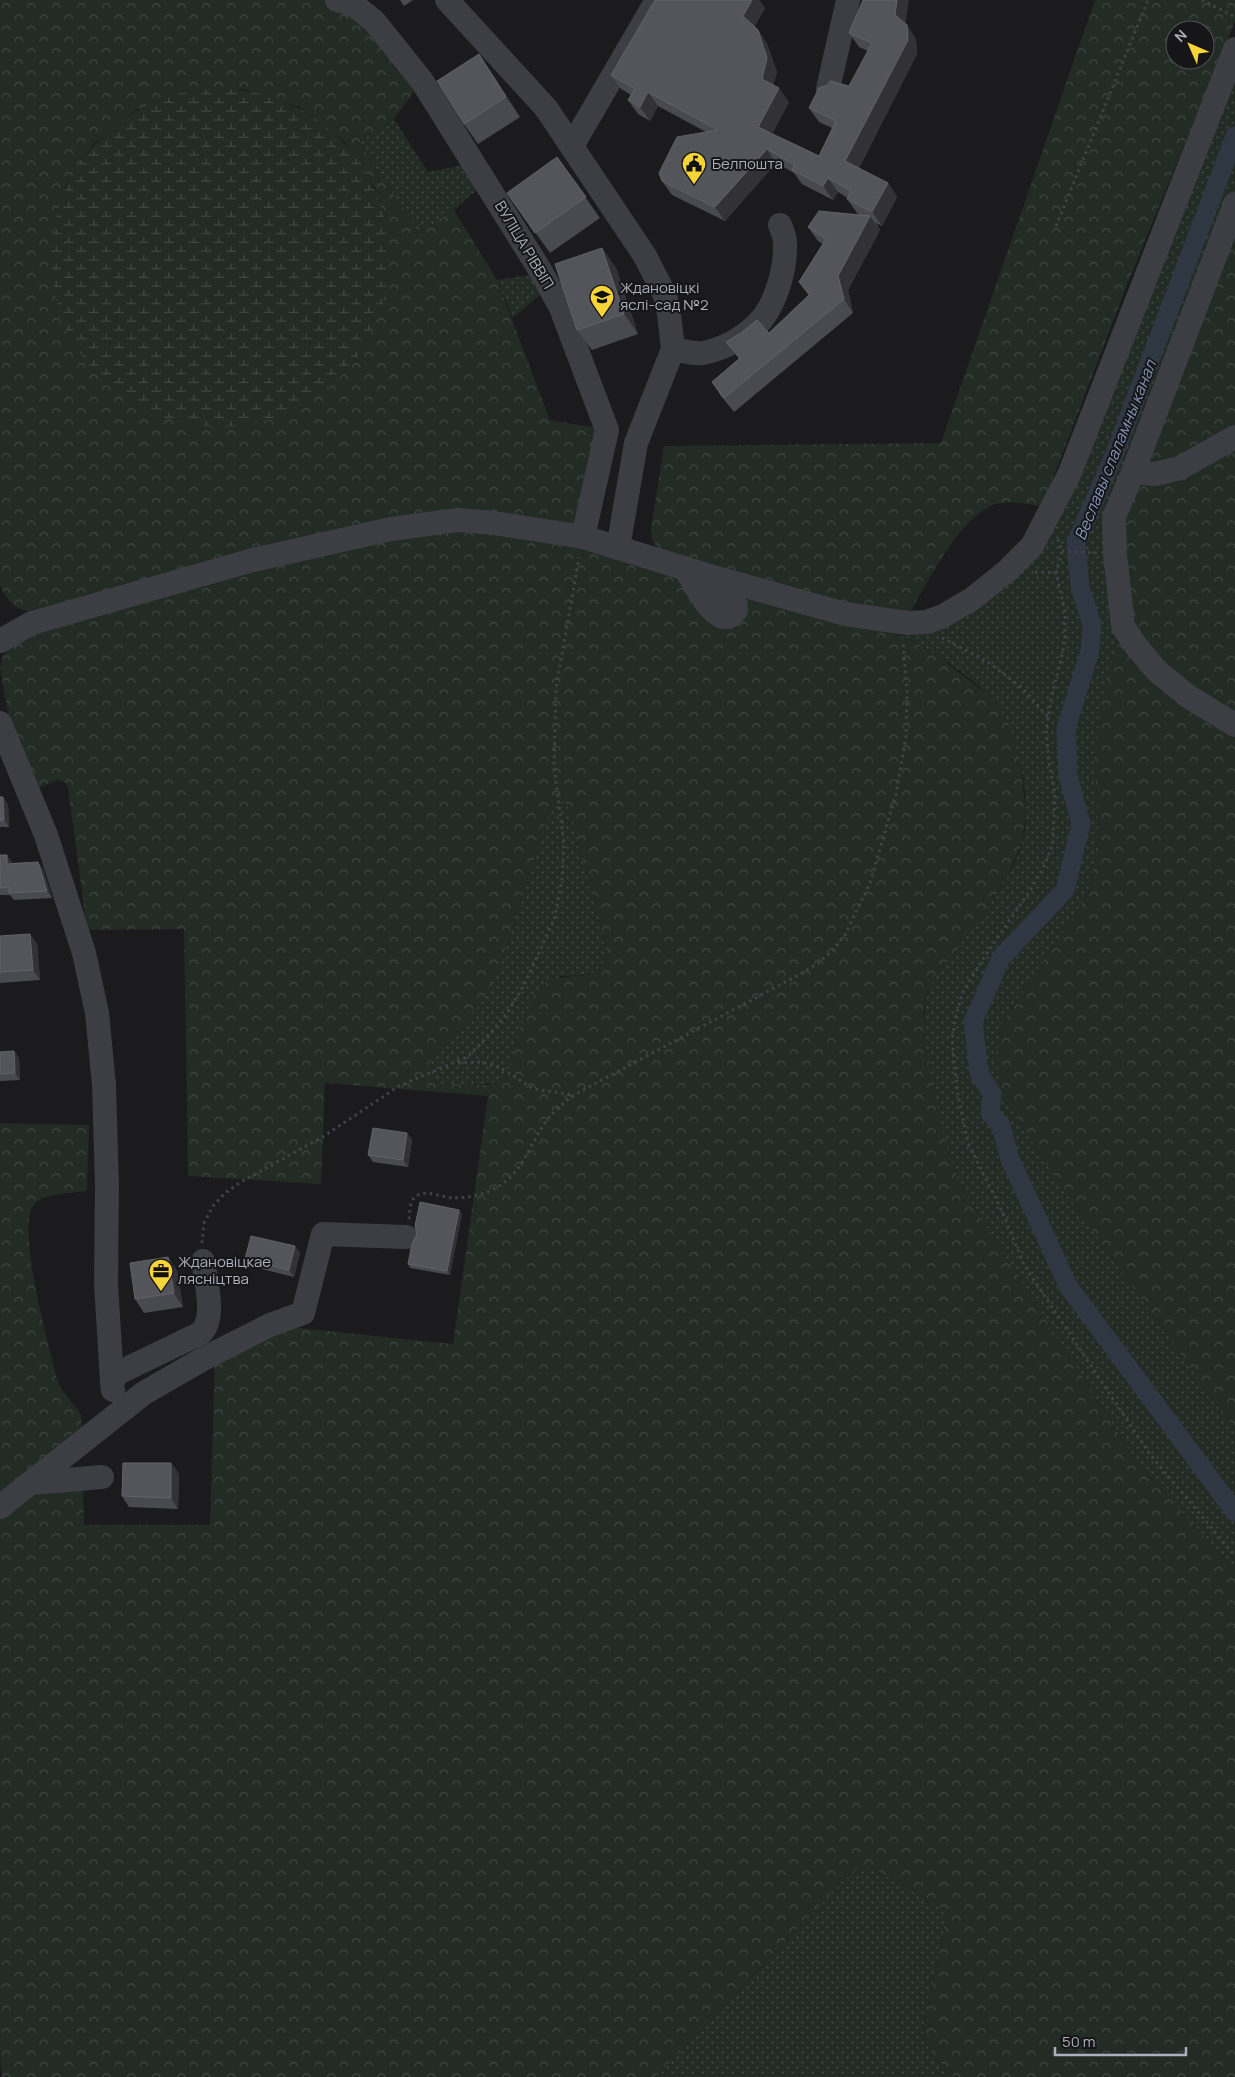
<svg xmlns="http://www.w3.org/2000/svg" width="1235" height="2077" font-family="Manrope,sans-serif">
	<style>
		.grass { fill: url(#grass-dots) }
		.forest { fill: url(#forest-crowns); fill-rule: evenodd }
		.wetland { fill: url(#wetland-marsh) }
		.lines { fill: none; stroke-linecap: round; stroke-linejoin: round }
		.canal { stroke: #2f3742; stroke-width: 19 }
		.path { stroke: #414249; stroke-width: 3; stroke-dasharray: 2.5 4; stroke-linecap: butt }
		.minor { stroke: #3d3d44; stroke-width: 24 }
		.wall { fill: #494a4f }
		.shaded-wall { fill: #323236 }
		.building { fill: #54555b; stroke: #62636a }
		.labels { text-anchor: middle; stroke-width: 4; stroke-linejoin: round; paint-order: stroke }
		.poi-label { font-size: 15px; fill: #adafbc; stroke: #161518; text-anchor: start }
		.street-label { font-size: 15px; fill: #adafbc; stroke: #161518 }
		.water-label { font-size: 16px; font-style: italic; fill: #8497b8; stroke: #161518 }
	</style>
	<defs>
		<pattern id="grass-dots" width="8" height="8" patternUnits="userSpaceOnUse" patternTransform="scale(1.25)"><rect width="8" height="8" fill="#222b24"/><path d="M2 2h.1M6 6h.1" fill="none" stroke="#3f4742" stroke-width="1.8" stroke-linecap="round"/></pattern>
		<pattern id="forest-crowns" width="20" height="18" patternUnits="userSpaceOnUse" patternTransform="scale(1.25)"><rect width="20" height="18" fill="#222b24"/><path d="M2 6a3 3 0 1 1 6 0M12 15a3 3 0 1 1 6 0" fill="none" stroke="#3f4742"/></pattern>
		<pattern id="wetland-marsh" width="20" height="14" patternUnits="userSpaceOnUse" patternTransform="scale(1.25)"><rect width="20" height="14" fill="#222b24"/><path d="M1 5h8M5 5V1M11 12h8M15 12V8" fill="none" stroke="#3f4742"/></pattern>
	</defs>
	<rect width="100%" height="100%" fill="#1b1a1d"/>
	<g class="grass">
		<path d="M1235,67V196L1121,634L1094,758L1099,826L1090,892L1002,1023V1095L1056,1179L1235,1430V1571L1137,1462L960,1185C953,1166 946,1147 941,1128C936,1108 934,1088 930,1068C926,1044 921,1017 928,993C934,971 970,934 984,913C998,892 1015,868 1022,844C1033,804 1019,726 990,697C966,672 934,653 904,636L928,628L1012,576Z"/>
		<path d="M394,119L428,172L468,164L481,186L454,210L419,233L359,142Z"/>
		<path d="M536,274L545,290L513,318L497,280Z"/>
		<path d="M559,801L565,803L569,808L606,945C607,979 586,975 560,976L502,1081C491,1085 444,1087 434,1082C433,1082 428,1077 428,1076V1067L431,1061L496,978L549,813L553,805Z"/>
		<path d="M866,1867L876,1870L940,1907L944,1913L946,1921L924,2024C920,2046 940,2062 954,2077H656L840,1884L857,1869Z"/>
	</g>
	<g class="forest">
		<path d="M0,0H329L343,4L419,85L394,119L359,142L419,233L454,210L497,280L550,420L601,429L580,528L501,513L268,547L29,611C13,609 7,600 0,586ZM242,89L298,106L344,141L376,189H64L94,143L137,109Z"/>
		<path d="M1095,0H1235V21L1127,285L1042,507C1028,504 1011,500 996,504C961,514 927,584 909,614L848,605L657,548L652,539L651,529L664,446L941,443ZM1175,30H1205V60H1175Z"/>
		<path d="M1235,211V436L1211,448L1136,470Z"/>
		<path d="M1235,438V1430L1056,1179L1002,1095L996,1055L1002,1023L1090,892L1099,826L1094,758L1104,690L1123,626L1115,554L1135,473Z"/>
		<path d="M463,529L574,546L649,570L732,591L821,619L904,636L939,657L991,697L1007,720L1014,738L1020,761L1026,812L1022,844L1007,877L983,915L937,975L928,991L924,1008L927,1049L941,1127L960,1185L1137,1462L1235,1571V2077H954C941,2062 920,2046 924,2024L944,1931V1913L940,1907L876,1870C860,1865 851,1873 840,1884L656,2077H2L0,2056V1517L36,1488L83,1486L84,1525H210L215,1353L270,1325L453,1344L488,1096L325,1083L321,1184L188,1176L184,929L87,930L68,788L66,783L58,780L23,794L0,669L3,656L9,648L34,633L256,569L393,536ZM559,801L565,803L569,809L606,945C608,992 567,965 542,986C527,998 513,1053 507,1074L501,1081L487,1085L441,1084L434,1082L428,1076V1067L431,1061L482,1002L496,978L549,813L553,805Z"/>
		<path d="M0,1123L89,1125L87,1191C75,1193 44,1194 35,1203C14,1224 50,1349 57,1379L62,1390L81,1414L82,1432L0,1499Z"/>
	</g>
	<circle class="wetland" cx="220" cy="258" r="169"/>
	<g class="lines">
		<path class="canal" d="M1235,136L1115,453L1076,543L1080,587L1092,624L1090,651L1066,728L1068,776L1081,824L1065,890L1001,958L973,1021L979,1073L992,1094L990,1113L1001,1126L1010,1159L1068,1286L1235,1512"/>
		<g class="path">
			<path d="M1202,0L1235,17"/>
			<path d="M1056,226L1148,0"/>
			<path d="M1062,551L1097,553"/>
			<path d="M1035,572L1056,573L1065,612V642L1051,699L1046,731L1049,763L1055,794L1053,844L1044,866L1029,892L985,956L963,992L956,1016L952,1039L957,1090L968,1143L1002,1211L1024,1265L1149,1453L1235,1556"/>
			<path d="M1056,573L1062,551L1058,539"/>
			<path d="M942,638L988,662L1022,688L1048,717"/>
			<path d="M458,1063L481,1062L499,1067L534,1089L573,1095"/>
			<path d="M409,1219C410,1211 409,1199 418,1195C427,1190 441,1197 452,1198C467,1198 483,1195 496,1188C523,1173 530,1144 546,1121C554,1111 563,1103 574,1095L802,973L817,964L832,951L845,935L870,883L896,794L906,737L907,692L903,641"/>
			<path d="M202,1243L204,1223L213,1206L225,1193L241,1182L324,1136L399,1086L467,1057L486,1038L506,1015L524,985L554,920L562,881L564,843L554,767L556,689L579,557"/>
		</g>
		<g class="minor">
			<path d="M337,0L354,5L374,21L422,81L540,270L561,308L607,430L583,537"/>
			<path d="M447,0L546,108L645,256L665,295L669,314L673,349"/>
			<path d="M828,89L848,0"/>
			<path d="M572,146L657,0"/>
			<path d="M1235,204L1133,472L1155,474L1180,468L1235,437"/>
			<path d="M1133,472L1114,517L1115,554L1123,626L1136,646L1157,671L1189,697L1235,725"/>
			<path d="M618,548L636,443L673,349C682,351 693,354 703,353C724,349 748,336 762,319C777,300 786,267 785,243C785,237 782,230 780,225"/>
			<path d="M685,568C693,581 719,637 736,610L733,599L709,579"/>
			<path d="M0,641L32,623L253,560L391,529L458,520L494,523L583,537L703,574L845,614L907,623L927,622L943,616L972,599L1007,571L1032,546L1069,475L1235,49"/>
			<path d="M0,723L46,835L84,953L97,1013L104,1085L107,1186L106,1283L112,1382"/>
			<path d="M113,1390L112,1382L118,1373L201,1333C216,1318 206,1282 203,1261"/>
			<path d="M31,1483L102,1477"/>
			<path d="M0,1507L144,1393L203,1359L270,1325L303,1313L323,1234L406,1237"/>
		</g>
	</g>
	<g class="wall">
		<path d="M400,0H413L404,6Z"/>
		<path d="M655,0H759L765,8L754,27L758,30L767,44L777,72L773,85L789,102L772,134L819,156L832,128L819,122L809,108L849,86L868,51L859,47L849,33L906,24L916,39L917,54L859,168L888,183L897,197L882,226L876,223L880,230L848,290L853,313L734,412L721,396L712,382L739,359L726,342L769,333L809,296L799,282L823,244L818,241L808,227L860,215L857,213L847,199L848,198L838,192L833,200L802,184L794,173L776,163L725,221L672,195L662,181L706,132L658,106L650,121L638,114L628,100L631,95L621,89L611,75Z"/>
		<path d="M493,75L520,117L478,144L464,124Z"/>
		<path d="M557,157L600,218L550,253L507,193Z"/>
		<path d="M602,248L616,268L638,334L592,350L577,330Z"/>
		<path d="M0,797L8,804L9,827H0Z"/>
		<path d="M0,855L12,862V863L38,862L43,869L52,898L14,900L10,895H0Z"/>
		<path d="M30,934L37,944L40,980L0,983V936Z"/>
		<path d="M14,1051L19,1058L20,1080L0,1081V1052Z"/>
		<path d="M407,1133L412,1140L408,1167L373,1162L368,1155Z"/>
		<path d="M462,1213L450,1275L410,1268L408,1264Z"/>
		<path d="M295,1246L300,1253L294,1277L250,1266L245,1259Z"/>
		<path d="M168,1257L177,1271L183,1307L144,1313L135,1299Z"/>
		<path d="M179,1473L178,1509L129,1507L122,1496Z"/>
	</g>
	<g class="shaded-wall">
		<path d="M752,0H759L765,8L752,30L743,16Z"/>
		<path d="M897,0H909L905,29L895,15Z"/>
		<path d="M907,25L916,39L917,54L855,175L845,161Z"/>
		<path d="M758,30L767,44L777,72L771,93L762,79Z"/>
		<path d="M479,54L493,75L520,117L506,97Z"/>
		<path d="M779,88L789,102L768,141L758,127Z"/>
		<path d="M648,92L658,106L650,121L640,107Z"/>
		<path d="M767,149L776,163L725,221L715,207Z"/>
		<path d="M828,178L838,192L833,200L823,186Z"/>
		<path d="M888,183L897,197L882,226L872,212Z"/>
		<path d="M870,216L880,230L848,290L853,313L844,299L838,276Z"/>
		<path d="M602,248L616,268L638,334L624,314Z"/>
		<path d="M3,797L8,804L9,827L4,820Z"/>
		<path d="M7,855L12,862V871L7,864Z"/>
		<path d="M38,862L43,869L52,898L47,891Z"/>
		<path d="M30,934L37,944L40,980L33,970Z"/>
		<path d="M14,1051L19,1058L20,1080L15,1073Z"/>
		<path d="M407,1133L412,1140L408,1167L403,1160Z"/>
		<path d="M459,1210L462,1213L450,1275L447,1271Z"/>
		<path d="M295,1246L300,1253L294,1277L289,1270Z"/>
		<path d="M168,1257L177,1271L183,1307L174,1293Z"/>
		<path d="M171,1463L179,1473L178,1509L171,1498Z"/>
	</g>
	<g class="building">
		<path d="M655,0H752L743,16L758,30L767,58L762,79L779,88L758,127L819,156L836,121L809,108L819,88L828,85L830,81L849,86L872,43L849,33L863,0H897L895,15L907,25L908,40L845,161L888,183L872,212L847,199L851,191L828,178L823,186L792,170L795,165L767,149L715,207L662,181L659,173L677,137L718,130L648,92L640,107L628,100L635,89L611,75Z"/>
		<path d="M479,54L506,97L464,124L437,81Z"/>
		<path d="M557,157L586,197L535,233L507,193Z"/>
		<path d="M819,211L870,216L838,276L844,299L724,398L712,382L740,358L726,342L741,333L757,320L769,333L810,294L799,282L826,239L808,227Z"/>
		<path d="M602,248L624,314L577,330L555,264Z"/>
		<path d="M0,797H3L4,820H0Z"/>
		<path d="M0,855H7V864L38,862L47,891L9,893V887L0,888Z"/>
		<path d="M30,934L33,970L0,972V936Z"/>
		<path d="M14,1051L15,1073L0,1074V1052Z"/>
		<path d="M373,1128L407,1133L403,1160L368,1155Z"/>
		<path d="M420,1202L459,1210L447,1271L408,1264L412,1244L417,1234L415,1226Z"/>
		<path d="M251,1236L295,1246L289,1270L245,1259Z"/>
		<path d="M168,1257L174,1293L135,1299L130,1263Z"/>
		<path d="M123,1463H171V1498L122,1496Z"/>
	</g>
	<defs>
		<symbol id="civic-pin" viewBox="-11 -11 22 30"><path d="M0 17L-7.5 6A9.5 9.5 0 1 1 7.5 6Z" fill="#f7d438" stroke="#161518"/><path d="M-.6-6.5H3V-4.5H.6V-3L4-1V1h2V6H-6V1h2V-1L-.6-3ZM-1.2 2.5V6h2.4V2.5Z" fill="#111"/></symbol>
		<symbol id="school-pin" viewBox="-11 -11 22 30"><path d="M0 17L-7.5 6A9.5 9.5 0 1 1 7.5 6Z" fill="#f7d438" stroke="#161518"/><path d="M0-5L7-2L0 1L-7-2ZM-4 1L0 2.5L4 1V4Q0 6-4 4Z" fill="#111"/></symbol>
		<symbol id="office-pin" viewBox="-11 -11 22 30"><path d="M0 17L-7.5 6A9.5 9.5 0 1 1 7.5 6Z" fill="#f7d438" stroke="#161518"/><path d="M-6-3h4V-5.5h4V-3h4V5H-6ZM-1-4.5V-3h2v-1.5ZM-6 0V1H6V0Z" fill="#111"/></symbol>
	</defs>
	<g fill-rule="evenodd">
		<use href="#civic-pin" x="680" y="150" width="28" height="38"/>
		<use href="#school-pin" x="588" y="283" width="28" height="38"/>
		<use href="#office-pin" x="147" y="1257" width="28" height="38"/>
	</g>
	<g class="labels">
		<g class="poi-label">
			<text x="712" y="169">Белпошта</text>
			<text x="620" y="293">Ждановіцкі<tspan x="620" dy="17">яслі-сад №2</tspan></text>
			<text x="178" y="1267">Ждановіцкае<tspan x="178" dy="17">лясніцтва</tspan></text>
		</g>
		<g class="street-label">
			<text transform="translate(524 245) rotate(59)" y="5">ВУЛІЦА РІВВІП</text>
		</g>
		<g class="water-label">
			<text transform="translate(1115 450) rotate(-68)" y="6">Веславы слаламны канал</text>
		</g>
	</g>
	<g transform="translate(1190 45) rotate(315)"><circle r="24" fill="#161518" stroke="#52535a"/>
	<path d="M0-4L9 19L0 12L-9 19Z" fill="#f7d438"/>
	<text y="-8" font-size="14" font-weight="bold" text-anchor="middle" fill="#adafbc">N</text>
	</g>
	<path d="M1055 2047v8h131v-8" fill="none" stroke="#adafbc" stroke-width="2.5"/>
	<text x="1062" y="2047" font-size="15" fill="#adafbc" stroke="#161518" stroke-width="4" paint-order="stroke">50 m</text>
</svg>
